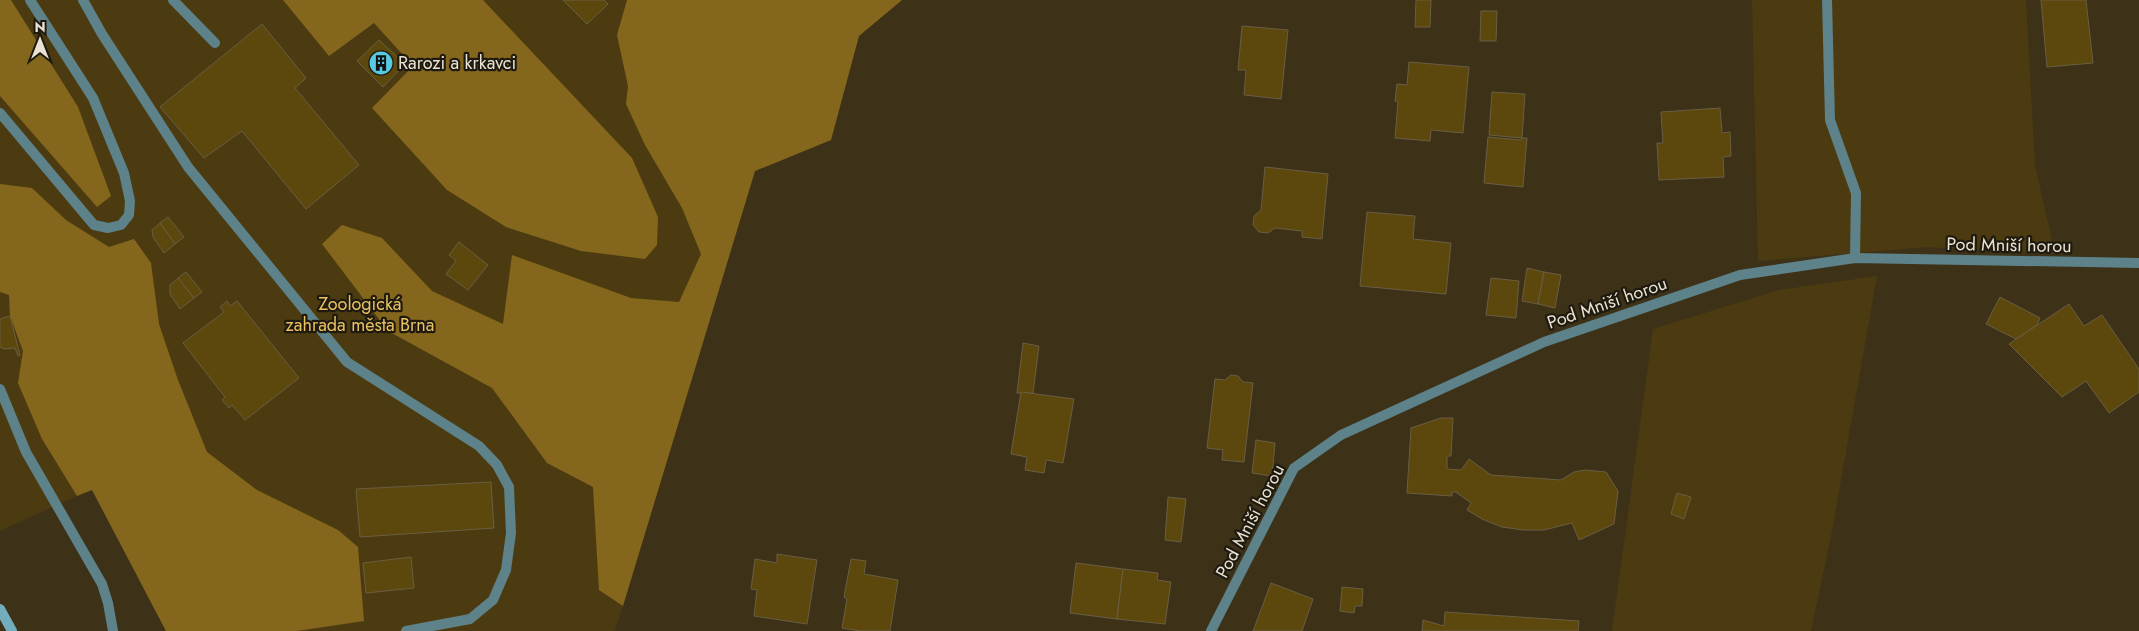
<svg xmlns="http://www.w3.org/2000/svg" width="2139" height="631" font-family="Jost,sans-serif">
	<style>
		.green { fill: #4c3b11 }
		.forest { fill: #84671d }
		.building { fill: #5c470d; stroke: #6a5e43 }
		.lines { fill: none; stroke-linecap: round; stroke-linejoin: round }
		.lane { stroke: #5d828a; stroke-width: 10 }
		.street { stroke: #5d828a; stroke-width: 10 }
		.secondary { stroke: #71adbc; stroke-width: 10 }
		.labels { text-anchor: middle; stroke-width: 4.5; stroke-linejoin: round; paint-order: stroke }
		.poi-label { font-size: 18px; fill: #eae3d3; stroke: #1f1a0f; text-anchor: start }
		.street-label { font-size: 18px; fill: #eae3d3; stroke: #1f1a0f }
		.park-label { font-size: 18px; fill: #ebc25f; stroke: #1f1a0f }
	</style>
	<rect width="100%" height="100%" fill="#3d3218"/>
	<g class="green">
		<path d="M0,0H902L859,36L831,140L755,171L615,631H166L92,489L0,531Z"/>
		<path d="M1752,0H2026L2035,165L2055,254L1927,247L1758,261Z"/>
		<path d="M1877,276L1833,526L1811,631H1612L1653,329L1779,290Z"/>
	</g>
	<g class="forest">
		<path d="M0,0H11L78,107L111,196L97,207L0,96Z"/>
		<path d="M283,0H483L632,158L658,217L657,245L645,259L581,251L506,227L447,190L372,108L413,66L374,23L329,56Z"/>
		<path d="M627,0H902L859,36L831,140L755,171L623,606L599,590L593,487L547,463L492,388L388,331L322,244L342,225L382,238L432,291L503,324L512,255L631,298L679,302L701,254L682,208L645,145L626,104L628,86L617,35Z"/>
		<path d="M0,184L32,188L66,220L109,247L134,239L151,263L159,324L178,380L207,452L257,490L338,530L358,547L364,621L297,631H166L92,490L77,496L42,439L18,383L23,351L10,316L9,295L0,292Z"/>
	</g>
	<g class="building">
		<path d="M563,0H604L608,4L587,24Z"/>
		<path d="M1416,0H1431L1430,27H1415Z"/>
		<path d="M2041,0H2086L2093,63L2047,67Z"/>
		<path d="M1481,11H1497L1496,41H1480Z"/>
		<path d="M262,24L306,78L295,88L359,165L306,209L242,131L204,158L160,107Z"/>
		<path d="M1242,26L1288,30L1281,99L1244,95L1246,70H1238Z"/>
		<path d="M379,40L405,64L383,87L357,61Z"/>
		<path d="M1409,62L1469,67L1463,133L1431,130L1430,141L1395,138L1398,102L1395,101L1397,84L1407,85Z"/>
		<path d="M1492,92L1525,94L1522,138L1489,135Z"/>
		<path d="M1720,108L1722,133L1730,132L1731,156L1723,157L1724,177L1659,180L1657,143H1663L1661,112Z"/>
		<path d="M1488,137L1521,140L1522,138H1527L1523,187L1484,183Z"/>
		<path d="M1265,167L1328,174L1322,239L1302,237V231L1275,228L1268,233L1259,232L1253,225L1254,216L1261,210Z"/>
		<path d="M1367,212L1415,216L1413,239L1451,243L1446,294L1360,286Z"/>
		<path d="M168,217L184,237L175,244L160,223Z"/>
		<path d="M160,223L175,244L164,253L153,237L152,230Z"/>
		<path d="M459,242L488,265L468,290L446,274L456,261L449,255Z"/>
		<path d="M1527,268L1544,272L1538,304L1522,301Z"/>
		<path d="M186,272L202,292L194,298L178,278Z"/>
		<path d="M1544,272L1561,275L1555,308L1538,304Z"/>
		<path d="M178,278L194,298L180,309L170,294V285Z"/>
		<path d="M1491,278L1519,281L1516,318L1486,315Z"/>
		<path d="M2000,297L2040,318L2037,325L2016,339L1986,324Z"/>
		<path d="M227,301L230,306L237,301L299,378L245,420L232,405L229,408L222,400L225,397L183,343L224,312L220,307Z"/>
		<path d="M2069,304L2084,326L2102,315L2139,369V392L2109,413L2086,381L2062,397L2009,344Z"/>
		<path d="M10,316L20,355L18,356L15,348L4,349L0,347V319Z"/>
		<path d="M1023,343L1039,346L1033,393H1017Z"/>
		<path d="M1231,375L1238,376L1243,382L1253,383L1244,462L1222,460L1223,450L1207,448L1215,379L1225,380Z"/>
		<path d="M1021,392L1074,399L1063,463L1046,460L1044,473L1025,470L1027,457L1011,454Z"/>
		<path d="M1441,418H1453L1451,456H1447V469L1461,470L1469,459L1491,475L1561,480L1574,472L1585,470L1606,472L1618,491L1614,524L1579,540L1572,523L1544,530H1523L1502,527L1482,519L1467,510L1471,503L1457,493L1458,492H1452V496L1407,493L1411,428Z"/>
		<path d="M1256,440L1275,443L1272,476L1252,473Z"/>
		<path d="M491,482L494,528L360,537L356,489Z"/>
		<path d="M1677,493L1691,497L1684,519L1671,514Z"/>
		<path d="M1168,497L1186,499L1181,542L1165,540Z"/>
		<path d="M777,554L817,560L807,624L754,616L757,590L751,589L755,559L777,563Z"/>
		<path d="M411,557L414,588L366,593L363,563Z"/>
		<path d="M851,559L866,561L864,574L898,580L890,631H860L842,628L847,599L844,597Z"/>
		<path d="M1076,563L1123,569L1117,619L1070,613Z"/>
		<path d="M1123,569L1158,573L1157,580L1171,582L1165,624L1117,619Z"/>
		<path d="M1271,583L1313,599L1302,631H1253Z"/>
		<path d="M1342,587L1363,589L1362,606H1355L1354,613L1340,611Z"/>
		<path d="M1445,612L1579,621L1578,631H1422L1423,620L1444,626Z"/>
	</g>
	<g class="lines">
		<g class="lane">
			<path d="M83,0L102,34L188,167L347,362L479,446L497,465L509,487L511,533L506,570L493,600L470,619L406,631"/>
			<path d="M173,0L215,43"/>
			<path d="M1827,0L1830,120L1856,193L1855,258"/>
			<path d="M0,113L94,225L108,228L121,225L129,215L130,201L124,173L93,98L30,0"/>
			<path d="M0,389L26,452L102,584L108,603L113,631"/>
		</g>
		<path class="street" d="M1211,631L1294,468L1341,435L1544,342L1740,275L1855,258L2139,263"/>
		<path class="secondary" d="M0,609L12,631"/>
	</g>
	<defs>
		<symbol id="building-disc" viewBox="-11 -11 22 22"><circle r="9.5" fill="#57c9e2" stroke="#1f1a0f"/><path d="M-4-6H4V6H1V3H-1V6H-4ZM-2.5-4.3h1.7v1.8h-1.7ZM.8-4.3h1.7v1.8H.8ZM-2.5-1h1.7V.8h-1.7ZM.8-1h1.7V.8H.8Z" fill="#111"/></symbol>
	</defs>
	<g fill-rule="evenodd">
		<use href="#building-disc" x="367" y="49" width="28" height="28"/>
	</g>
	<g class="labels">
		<g class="poi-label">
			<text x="398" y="69">Rarozi a krkavci</text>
		</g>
		<g class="street-label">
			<text transform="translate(2009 245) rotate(1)" y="6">Pod Mniší horou</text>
			<text transform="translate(1607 303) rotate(-19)" y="6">Pod Mniší horou</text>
			<text transform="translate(1250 521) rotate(-62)" y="6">Pod Mniší horou</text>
		</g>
		<g class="park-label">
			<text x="360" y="310">Zoologická<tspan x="360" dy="21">zahrada města Brna</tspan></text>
		</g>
	</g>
	<g transform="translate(40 40)" stroke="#1f1a0f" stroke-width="4" paint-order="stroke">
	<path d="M0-4L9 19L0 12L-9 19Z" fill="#eae3d3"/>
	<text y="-8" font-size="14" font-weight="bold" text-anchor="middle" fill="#eae3d3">N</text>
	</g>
</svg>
